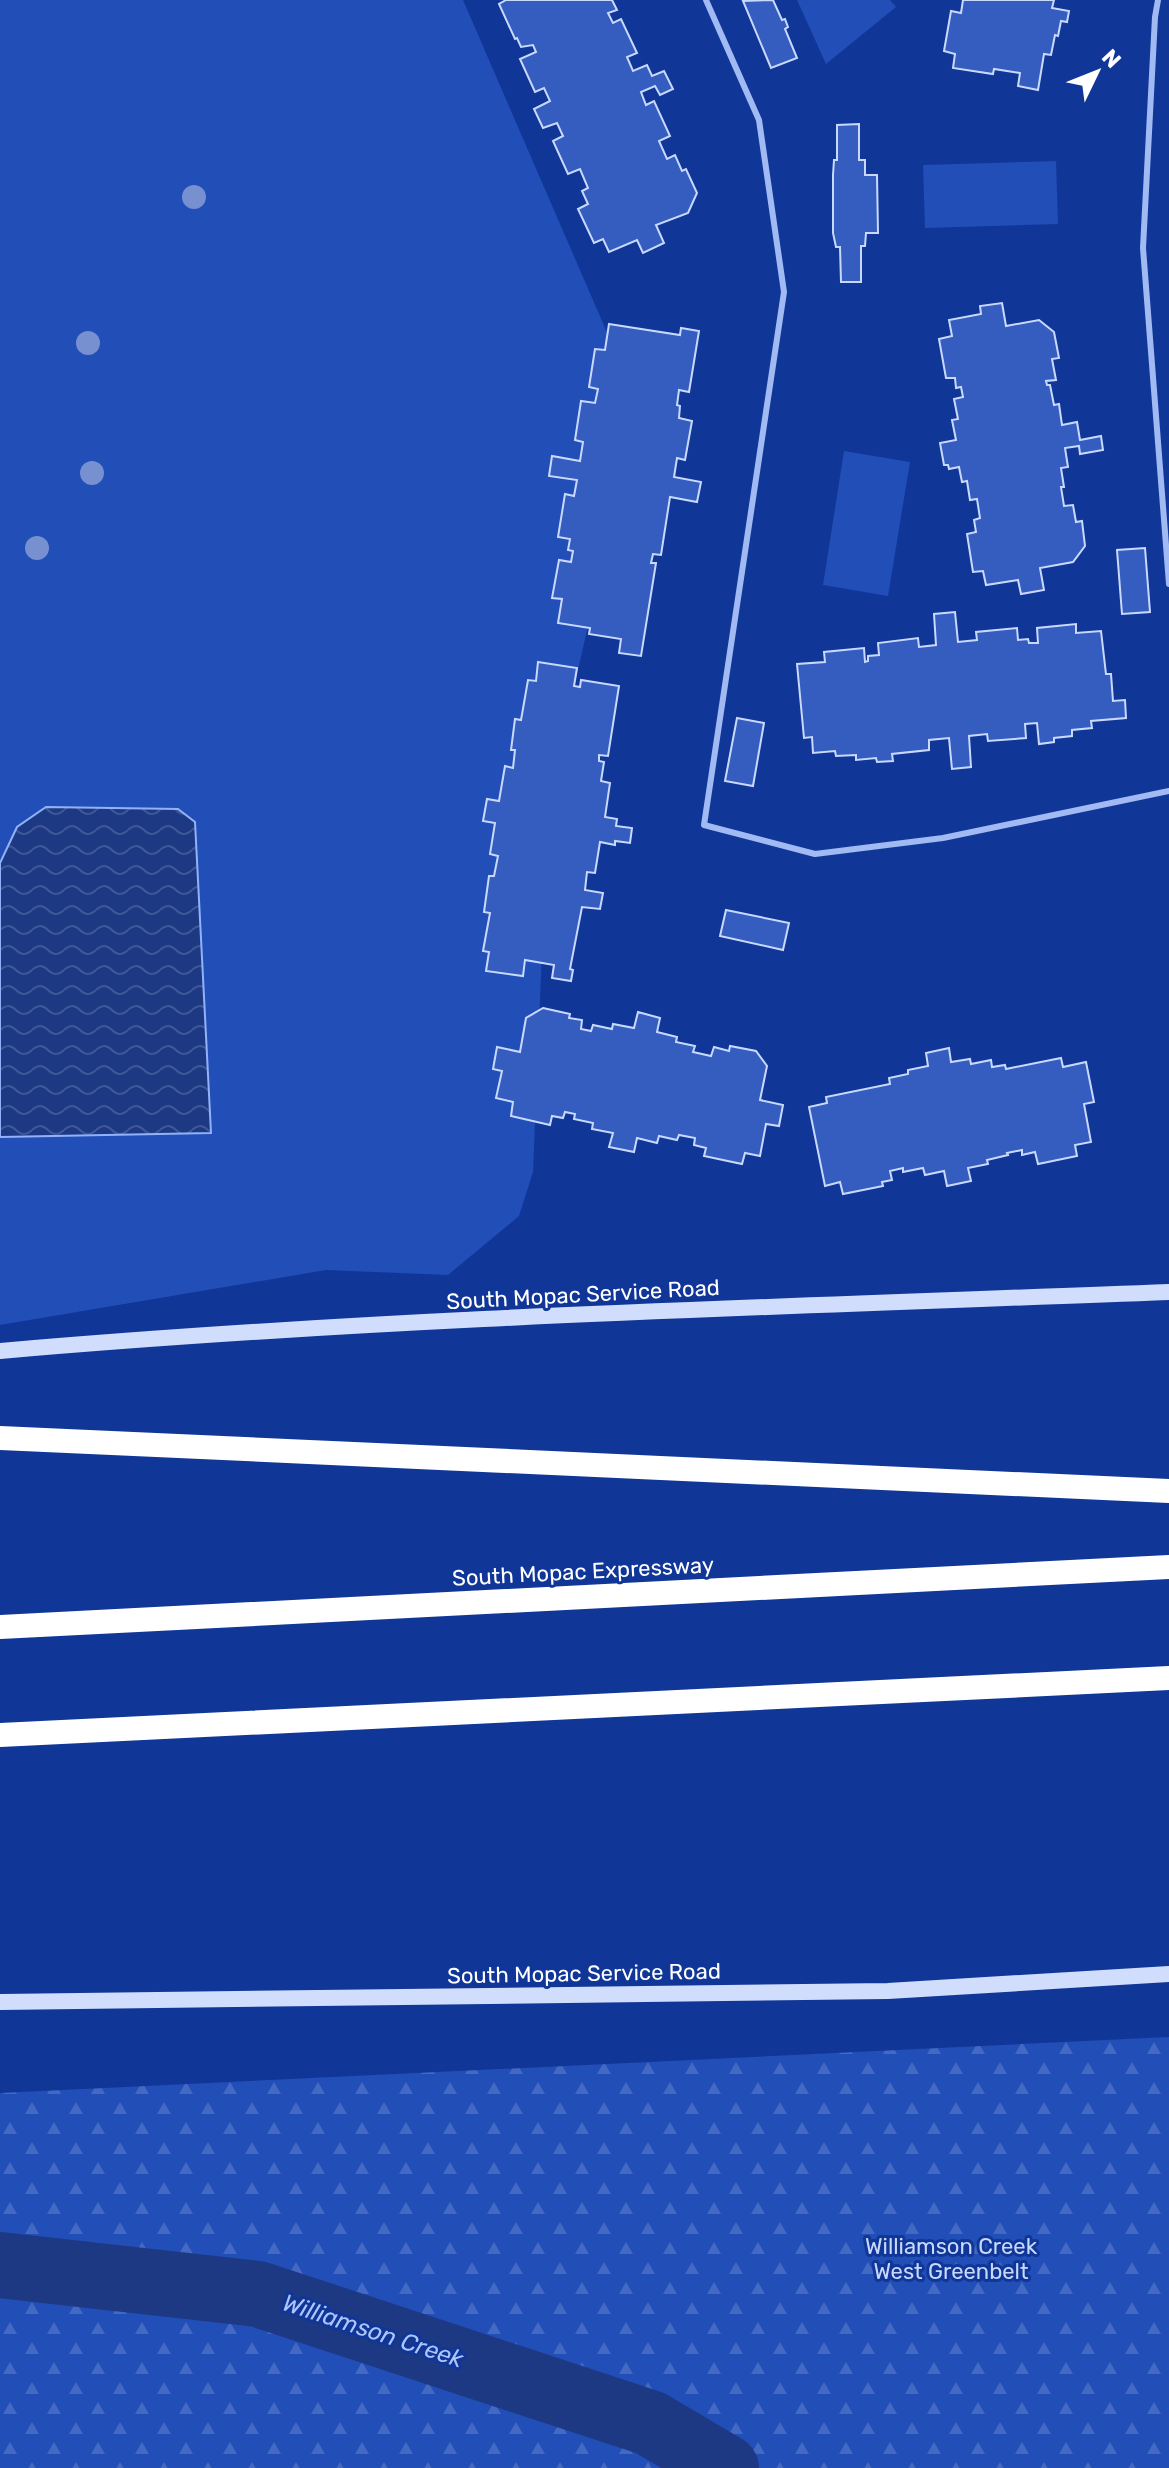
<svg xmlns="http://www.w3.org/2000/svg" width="1169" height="2468" font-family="Rubik,sans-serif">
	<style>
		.green { fill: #224eb8 }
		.forest { fill: url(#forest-firs) }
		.water { fill: url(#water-waves); stroke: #92b2f8; stroke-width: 2 }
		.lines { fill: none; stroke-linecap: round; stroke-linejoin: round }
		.river { stroke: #1d3984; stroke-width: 66 }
		.building { fill: #345dbf; stroke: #c9d9fe; stroke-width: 2 }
		.service { stroke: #a1baf4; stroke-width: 6 }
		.secondary { stroke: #d1ddfd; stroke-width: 16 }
		.motorway { stroke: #fff; stroke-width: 24 }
		.tree { fill: #7690d0 }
		.labels { text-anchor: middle; stroke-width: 6; stroke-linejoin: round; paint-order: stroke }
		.street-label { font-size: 22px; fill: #fff; stroke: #103698 }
		.park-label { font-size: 22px; fill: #c9d9fe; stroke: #103698 }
		.water-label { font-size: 24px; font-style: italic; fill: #adc5fb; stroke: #103698 }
	</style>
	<defs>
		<pattern id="forest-firs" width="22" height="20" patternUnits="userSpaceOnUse" patternTransform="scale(2)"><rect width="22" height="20" fill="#224eb8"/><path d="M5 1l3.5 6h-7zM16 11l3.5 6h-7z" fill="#4369c3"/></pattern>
		<pattern id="water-waves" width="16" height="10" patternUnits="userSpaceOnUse" patternTransform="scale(2)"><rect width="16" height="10" fill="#1d3984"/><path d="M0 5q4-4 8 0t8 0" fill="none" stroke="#3f5796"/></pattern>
	</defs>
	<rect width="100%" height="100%" fill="#103698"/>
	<g class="green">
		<path d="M0,0H463L638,404L548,803L533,1172L519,1216L448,1275L326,1270L0,1325Z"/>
		<path d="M797,0H890L896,7L826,64Z"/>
		<path d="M1056,161L1058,224L925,228L923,165Z"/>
		<path d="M844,451L910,462L888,596L823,585Z"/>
	</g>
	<path class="forest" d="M1169,2037V2468H0V2093Z"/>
	<path class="water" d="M46,807L178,809L195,822L211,1133L0,1137V863L17,827Z"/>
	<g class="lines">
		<path class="river" d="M0,2265L258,2294L650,2423L726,2468"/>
	</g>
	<g class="building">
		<path d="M506,0H612L617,10L608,13L613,23L621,19L637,53L627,57L633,71L647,65L652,76L664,71L673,89L660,95L655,86L641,92L646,105L654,101L670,136L659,141L667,159L675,155L682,171L686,169L697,193L688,213L656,225L664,243L643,253L637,240L609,252L603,239L594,243L578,209L588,204L582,191L588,188L580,169L568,174L553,141L563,136L557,123L543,128L534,109L550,101L544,88L535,92L520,59L536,52L533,45L521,47L517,38L515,39L499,4Z"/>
		<path d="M773,0L782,20L785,19L788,27L785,29L797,58L771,68L743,1Z"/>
		<path d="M963,0H1054L1052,8L1069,11L1067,22L1061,21L1058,36L1055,35L1051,55L1044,54L1038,90L1018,86L1020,73L994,69L993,74L953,68L955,54L944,51L951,11L961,13Z"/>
		<path d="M859,124V160H865V175H877L878,233H866L865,246H861V282H841L840,247H836L833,233V175L834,160H837V125Z"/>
		<path d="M1002,303L1006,326L1039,320L1054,332L1059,358L1052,359L1056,380L1046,381L1047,385H1050L1054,405L1059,404L1062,425L1077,422L1080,440L1101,436L1103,450L1080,454L1079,446L1065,448L1068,467L1061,468L1064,487H1061L1064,506L1073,505L1076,522L1082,521L1085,546L1073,562L1040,568L1044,590L1021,594L1018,580L986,585L983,571L973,572L967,534L976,532L974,520L980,518L977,499L970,500L967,481L962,482L959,467L949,469L948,465H944L940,443L956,440L952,420L958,419L954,399L963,397L961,387L956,388L955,378H946L939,339L952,336L949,320L981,314L980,306Z"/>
		<path d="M609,324L680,335L681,328L699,331L689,392L679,390L677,405L680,406L679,418L692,421L685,460L677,458L674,477L701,482L697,502L670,497L661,555L653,554L651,563H656L641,656L619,653L621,639L589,634L590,628L558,623L562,599L552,598L559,560L571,562L573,551L568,550L570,539L558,537L565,494L574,496L577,480L549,476L552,456L580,461L583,442L575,440L581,401L595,403L598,389L589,387L595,349L605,350Z"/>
		<path d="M1145,548L1150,612L1122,614L1117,550Z"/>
		<path d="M955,612L958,642L977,640L976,632L1017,628L1018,640L1028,639L1029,643H1038L1037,628L1076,624V633L1101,631L1106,674H1111L1113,701L1125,700L1126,718L1091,721L1092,728L1072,730V736L1054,738V742L1039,744L1037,723L1025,724L1026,738L988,741L987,734L969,736L971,767L952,769L949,738L929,740V750L892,754L893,761L877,762L876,758L856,760V755L836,756L835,751L813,753L812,737L804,738L797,664L825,662L824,652L864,648L865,662L868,661V656L879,655L878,643L918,638L919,647L936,645L934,614Z"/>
		<path d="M538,662L577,668L574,686L580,687L581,680L619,686L608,756L599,755V761L604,762L601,781L610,783L605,817L617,819L616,826L632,828L630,843L615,841V845L600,842L595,873L587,872L585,890L603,893L600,909L582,907L570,969L573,970L571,981L552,978L554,965L525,960L523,976L486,971L489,952L483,951L490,913L484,912L489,876H494L498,856L490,854L495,823L483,821L487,799L499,801L505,766L513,768L515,750H511L515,719L521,720L528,680L536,681Z"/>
		<path d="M737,718L764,723L753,786L725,781Z"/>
		<path d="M726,910L789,923L783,950L720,936Z"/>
		<path d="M543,1008L570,1014L569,1018L582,1020L581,1029L591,1031L593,1025L612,1029L613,1024L634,1028L638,1012L660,1018L657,1032L677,1037L676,1042L695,1046L693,1052L711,1056L714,1047L729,1051L730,1046L756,1051L767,1066L760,1100L783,1105L779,1126L766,1124L760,1156L745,1153L742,1164L704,1156L706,1148L694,1145L695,1138L679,1135L677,1140L659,1136L657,1143L637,1138L634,1152L609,1147L613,1133L592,1129L593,1123L574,1119L575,1114L565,1112L563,1118L552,1116L550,1125L511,1116L513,1102L496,1098L502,1071L493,1069L497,1047L520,1052L526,1018Z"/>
		<path d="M949,1048L951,1062L970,1059L971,1064L991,1060L992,1067L1005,1065L1006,1069L1061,1058L1063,1067L1086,1062L1094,1102L1084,1104L1091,1142L1075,1145L1077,1156L1038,1164L1035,1152L1022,1155V1150L1007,1153L1008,1155L987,1160L988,1164L968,1168L971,1181L947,1186L944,1171L925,1175L923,1168L903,1172V1168L890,1171L892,1180L882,1182L883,1186L843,1194L840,1182L825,1186L809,1107L827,1103L826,1097L890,1084L889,1078L908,1074V1070L928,1066L926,1053Z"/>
	</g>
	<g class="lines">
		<g class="service">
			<path d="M706,0L759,120L784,292L704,825L815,854L943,838L1169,791"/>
			<path d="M1158,0L1155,17L1143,248L1169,584"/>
		</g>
		<g class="secondary">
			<path d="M0,1351C389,1317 779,1307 1169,1292"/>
			<path d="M0,2002L888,1991L1169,1974"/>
		</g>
		<g class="motorway">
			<path d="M0,1438L1169,1491"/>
			<path d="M0,1627L1169,1567"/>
			<path d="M0,1735L1169,1678"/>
		</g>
	</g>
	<g class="tree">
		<circle cx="194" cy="197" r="12"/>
		<circle cx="88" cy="343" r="12"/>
		<circle cx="92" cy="473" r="12"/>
		<circle cx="37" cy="548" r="12"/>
	</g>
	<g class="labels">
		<g class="street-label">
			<text transform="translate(583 1294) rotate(-3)" y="8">South Mopac Service Road</text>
			<text transform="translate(583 1571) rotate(-3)" y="8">South Mopac Expressway</text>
			<text transform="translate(584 1973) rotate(-1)" y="8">South Mopac Service Road</text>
		</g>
		<g class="park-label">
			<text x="951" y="2254">Williamson Creek<tspan x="951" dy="25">West Greenbelt</tspan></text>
		</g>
		<g class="water-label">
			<text transform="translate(373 2331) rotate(18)" y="8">Williamson Creek</text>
		</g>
	</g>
	<g transform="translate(1097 72) rotate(47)" stroke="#103698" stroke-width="6" paint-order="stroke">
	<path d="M0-6L14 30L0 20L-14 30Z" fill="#ffffff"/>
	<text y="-12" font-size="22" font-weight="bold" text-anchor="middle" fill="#ffffff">N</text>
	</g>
</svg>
